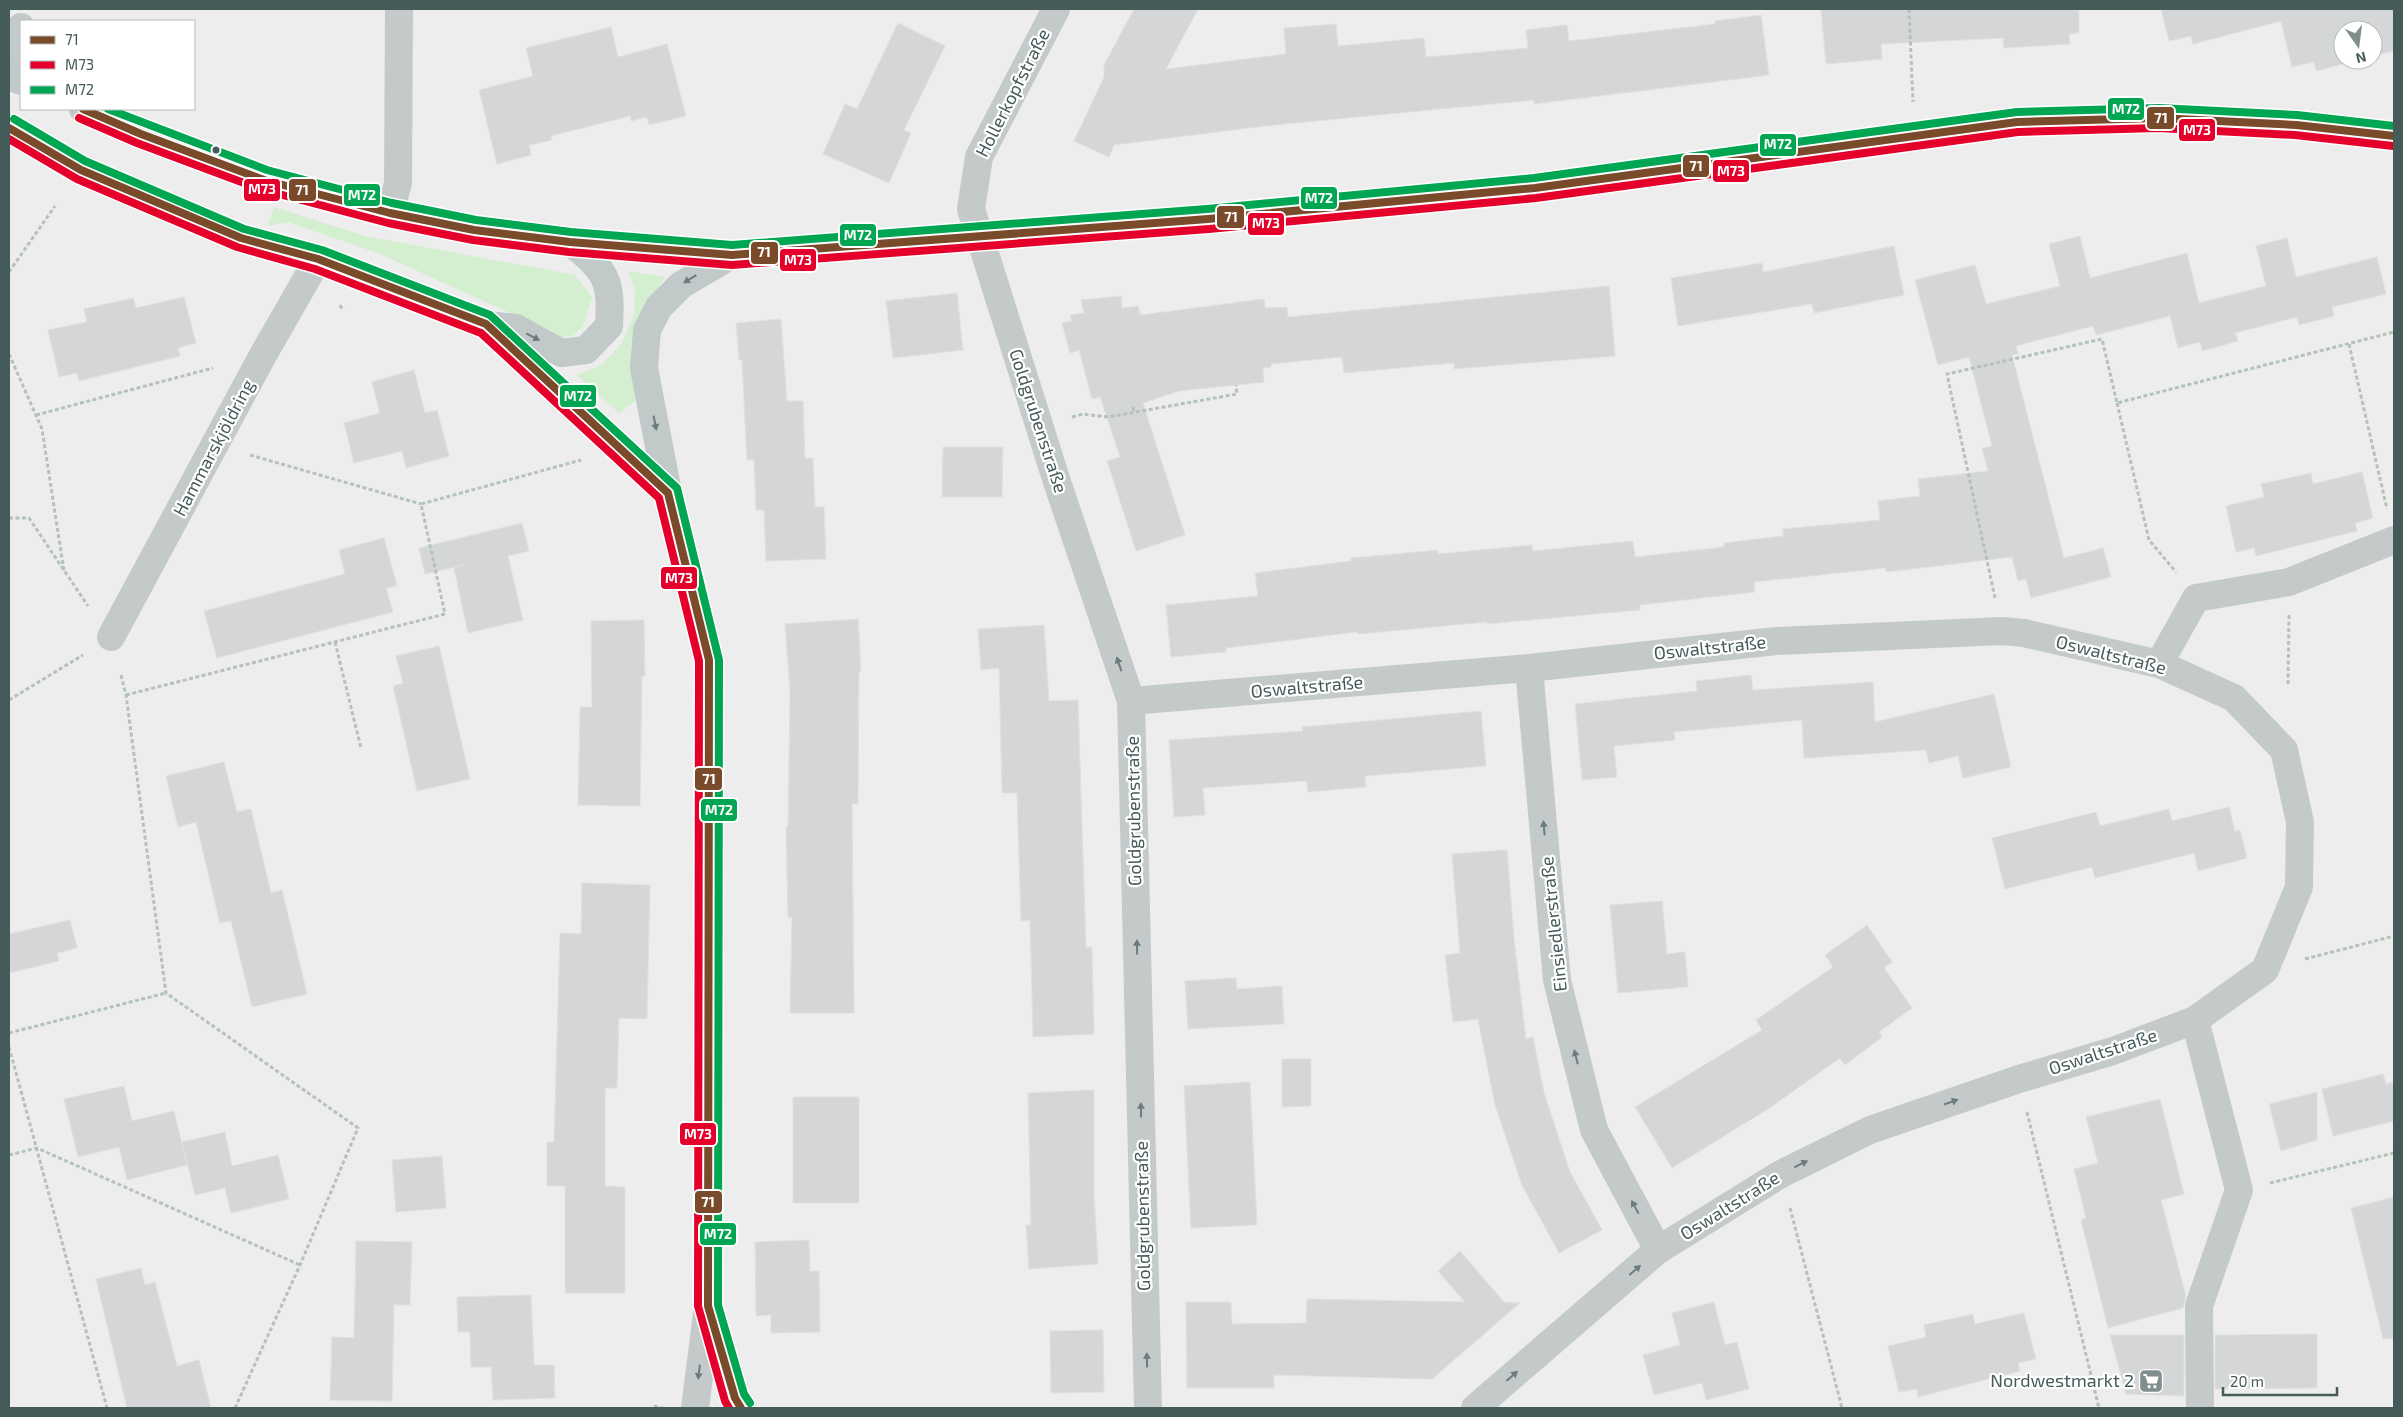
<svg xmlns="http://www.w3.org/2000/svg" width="2403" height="1417" font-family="'Exo 2',sans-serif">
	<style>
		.green { fill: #d4efcf }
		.building { fill: #d5d6d7; stroke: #dfe0e1 }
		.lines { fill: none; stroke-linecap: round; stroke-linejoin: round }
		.path { stroke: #b4c3b8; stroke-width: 3; stroke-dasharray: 4 2.5; stroke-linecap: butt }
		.minor { stroke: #c4caca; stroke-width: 28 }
		.major { stroke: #c2c9c9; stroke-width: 28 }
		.bus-1-casing { stroke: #fff; stroke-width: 11 }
		.bus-2-casing { stroke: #fff; stroke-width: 11 }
		.bus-3-casing { stroke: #fff; stroke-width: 11 }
		.bus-1 { stroke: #7a4b2a; stroke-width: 8 }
		.bus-2 { stroke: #e4002b; stroke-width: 8 }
		.bus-3 { stroke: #00a651; stroke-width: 8 }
		.oneway { fill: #6a7c7b }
		.oneway2 { fill: #6a7c7c }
		.bus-dot { fill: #445b5a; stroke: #fff; stroke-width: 2 }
		.labels { text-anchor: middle; stroke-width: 4.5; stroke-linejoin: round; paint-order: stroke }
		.street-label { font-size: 18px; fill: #445b5a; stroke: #fff }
		.poi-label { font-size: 18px; fill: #445b5a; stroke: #fff; text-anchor: end }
		.line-badge { stroke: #fff; stroke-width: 2 }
		.badge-label { font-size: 14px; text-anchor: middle; font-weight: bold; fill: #fff }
	</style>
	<rect width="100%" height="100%" fill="#eeedee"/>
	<g class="green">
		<path d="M274,207L365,236L575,275L592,297L583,327L572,336L553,338L521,318L380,254L288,222L268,226Z"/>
		<path d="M628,271L665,277L637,319L631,348L638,399L619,413L577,375L603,364L622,343L634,314L635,289Z"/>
	</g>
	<g class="building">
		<path d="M1134,9H1198L1166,69L1286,54L1284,28L1336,24L1338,46L1424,38L1426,57L1528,48L1526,30L1567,25L1569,41L1715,24V21L1761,15L1769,75L1534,104V100L1264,126L1114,145L1109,157L1074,141L1104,77V65Z"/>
		<path d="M1821,9H2079V33L2069,34L2070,44L2004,48L2003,38L1881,44L1882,59L1826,64Z"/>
		<path d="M2161,9H2394V51L2373,56V30H2343V60H2358L2316,71L2314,62L2292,67L2281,21L2193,44L2191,36L2169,41Z"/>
		<path d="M898,23L945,46L904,130L911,133L889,183L823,154L845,104L857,109Z"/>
		<path d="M611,27L618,57L667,44L686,116L649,125L647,117L631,121L630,116L551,136L552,140L529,145L531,155L497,164L479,90L533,76L526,48Z"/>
		<path d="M2080,236L2090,278L2187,253L2199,303L2266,286L2256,246L2287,238L2296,277L2377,257L2386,294L2332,307L2334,316L2299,325L2297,317L2235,333L2238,341L2202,351L2200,342L2178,348L2170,316L2096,335L2093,326L2016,346L2018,354L2012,355L2064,558L2103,548L2111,577L2031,598L2026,579L2018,581L2012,557L1886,572V568L1754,582L1755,592L1640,605V610L1487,624V622L1358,634L1357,632L1226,648V652L1171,657L1166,605L1258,596L1255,573L1351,561V558L1438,550V554L1532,545L1533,551L1633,541L1635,557L1724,547V543L1783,536V529L1880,520L1878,501L1920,496L1918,479L1988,471L1982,448L1992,446L1969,357L1938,365L1915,280L1975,265L1986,304L2060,286L2049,244Z"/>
		<path d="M1894,246L1904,295L1814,313L1812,304L1678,326L1671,278L1762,263L1763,272Z"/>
		<path d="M1609,286L1615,356L1454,369V363L1344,373L1342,357L1271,364V367L1263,368L1264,382L1179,391L1143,403L1185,535L1136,551L1107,461L1120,457L1100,397L1092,399L1079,350L1070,353L1062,323L1072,321L1070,315L1084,313L1081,300L1121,296L1122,308L1138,306L1141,315L1264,299L1265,308L1287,307L1288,317Z"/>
		<path d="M957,293L963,350L893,358L886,301Z"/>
		<path d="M184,297L196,343L178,348L180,356L79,381L77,373L59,377L48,330L87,322L84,309L133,298L136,308Z"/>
		<path d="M781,319L787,401H803L805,458H813L815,507H824L826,559L766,561L764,510H756L754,460H747L742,360H739L736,323Z"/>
		<path d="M414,370L425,413L437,410L449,456L406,468L402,451L354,463L344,423L380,413L372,382Z"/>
		<path d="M943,447H1003L1002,497H942Z"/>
		<path d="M2362,472L2373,518L2355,523L2357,531L2256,556L2254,548L2236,552L2226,506L2264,497L2261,484L2311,473L2313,484Z"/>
		<path d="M522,523L529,551L508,556L523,620L468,633L454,568L464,565L425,574L419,548Z"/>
		<path d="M384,538L397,586L386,588L393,612L217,658L204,611L345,574L339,550Z"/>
		<path d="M858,619L861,671H859L858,804H852L854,1013H790L792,917L788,918L786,826H788L790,691L785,624Z"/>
		<path d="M644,620L645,676H642L640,806L578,805L580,707H592L591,621Z"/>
		<path d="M1044,625L1049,701L1078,700L1086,948L1092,947L1094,1034L1033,1037L1030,920L1021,921L1017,793H1002L999,668L981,670L978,629Z"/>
		<path d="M439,646L470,779L417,791L393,686L403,683L396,656Z"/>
		<path d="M1751,675L1753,690L1873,682L1875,722L1994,694L2011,767L1963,778L1958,756L1929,763L1926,750L1804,758L1802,720L1674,732L1675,740L1614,746L1617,777L1582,780L1575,704L1697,691L1696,681Z"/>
		<path d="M1481,711L1486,766L1365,776L1366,787L1308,792L1307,781L1203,788L1205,815L1174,817L1169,740L1303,731L1302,727Z"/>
		<path d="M224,762L237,812L251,809L271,893L282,890L307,994L252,1007L231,921L220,923L196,822L178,827L166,776Z"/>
		<path d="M2229,807L2235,831L2240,830L2247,858L2198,871L2194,853L2095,878L2092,867L2005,889L1992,838L2096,812L2100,826L2169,809L2172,821Z"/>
		<path d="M1507,850L1514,939L1526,1039L1533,1037L1544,1093L1570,1172L1602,1230L1559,1253L1522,1185L1495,1105L1478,1019L1453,1022L1445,955L1460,953L1452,854Z"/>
		<path d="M582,883L650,885L647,1019L619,1018L617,1088H605V1186L625,1187V1293H565V1186H547V1142H554L560,933L581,934Z"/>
		<path d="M1662,901L1667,954L1685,952L1688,987L1618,993L1610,905Z"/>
		<path d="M70,920L77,948L57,953L59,961L9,973V934Z"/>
		<path d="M1867,925L1892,962L1884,968L1912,1008L1879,1032L1882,1037L1845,1065L1840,1058L1768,1109L1672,1168L1635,1107L1762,1030L1756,1020L1833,967L1825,955Z"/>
		<path d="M1236,978L1237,989L1282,986L1284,1024L1188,1029L1185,981Z"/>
		<path d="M1282,1059H1311V1106L1282,1107Z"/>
		<path d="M2383,1074L2386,1084L2394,1082V1121L2333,1136L2322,1089Z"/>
		<path d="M1250,1082L1257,1225L1191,1228L1184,1086Z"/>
		<path d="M124,1086L132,1121L174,1111L187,1165L127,1180L119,1147L78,1157L64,1099Z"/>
		<path d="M1094,1090V1196L1098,1264L1029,1269L1026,1225H1031L1028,1093Z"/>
		<path d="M2317,1092V1140L2281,1151L2269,1104Z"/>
		<rect x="793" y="1097" width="66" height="106"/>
		<path d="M2160,1099L2184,1194L2161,1200L2186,1296L2183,1308L2108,1328L2081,1220L2086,1218L2074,1169L2098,1163L2086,1117Z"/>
		<path d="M225,1132L232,1166L278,1155L289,1199L231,1213L225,1188L195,1195L182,1142Z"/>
		<path d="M442,1156L446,1208L396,1212L392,1160Z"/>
		<path d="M2394,1197V1338L2383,1339L2351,1208Z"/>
		<path d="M809,1240L810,1271H819L820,1332L771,1333V1315L756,1316L755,1242Z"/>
		<path d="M356,1241L412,1242L410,1305H394L392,1401L330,1400L332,1337L354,1338Z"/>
		<path d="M1460,1251L1504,1302L1520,1303L1432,1379L1274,1375V1388H1187L1186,1302H1231L1232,1324L1306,1323L1307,1299L1465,1302L1438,1271Z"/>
		<path d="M141,1268L145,1285L155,1282L177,1366L199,1360L211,1408H127L96,1279Z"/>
		<path d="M531,1295L534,1365H554L555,1398L493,1400L491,1367H471L470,1332H458L457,1297Z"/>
		<path d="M1714,1302L1725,1345L1737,1342L1749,1389L1706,1400L1702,1383L1654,1395L1643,1355L1680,1345L1672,1313Z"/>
		<path d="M2024,1313L2036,1359L2018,1363L2020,1371L1918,1397L1917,1389L1899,1392L1888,1346L1926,1337L1924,1325L1973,1314L1975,1324Z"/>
		<path d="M1103,1330L1104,1392L1051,1393L1050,1331Z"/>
		<path d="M2317,1334V1388L2215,1389V1335Z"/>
		<path d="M2110,1335H2184V1396L2126,1394Z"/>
	</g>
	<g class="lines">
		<g class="path">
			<path d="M1909,9L1913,102"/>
			<path d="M9,272L55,206"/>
			<path d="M340,305L343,311"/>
			<path d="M2349,344L2387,509"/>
			<path d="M9,354L42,429L64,571"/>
			<path d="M2117,403L2149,540L2176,572"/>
			<path d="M1133,407L1134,412"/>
			<path d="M36,415L213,368"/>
			<path d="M1072,417L1083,414L1108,417L1237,394L1236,385"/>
			<path d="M250,455L421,504"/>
			<path d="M9,518H29L88,606"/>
			<path d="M1995,598L1947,374L2102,339L2117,403L2394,332"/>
			<path d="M335,642L361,748"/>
			<path d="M121,675L126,695L166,993L358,1128L300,1265L235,1408"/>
			<path d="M2288,684L2289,615"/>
			<path d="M126,695L445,614L421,504L581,460"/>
			<path d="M9,700L83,655"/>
			<path d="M2305,959L2394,936"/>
			<path d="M9,1033L166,993"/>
			<path d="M9,1047L107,1408"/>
			<path d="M2027,1112L2099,1408"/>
			<path d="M9,1155L37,1148L300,1265"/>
			<path d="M2270,1183L2394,1153"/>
			<path d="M1790,1208L1842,1408"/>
			<path d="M654,1406L663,1408"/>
		</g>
		<g class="minor">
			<path d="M1056,9L979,157L971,209L1057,482L1131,701L1148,1408"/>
			<path d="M9,60L21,27"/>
			<path d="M390,213L398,183L399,9"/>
			<path d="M111,637L263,355L318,259"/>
			<path d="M2159,664L2196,598L2289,582L2394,540"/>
			<path d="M1529,668L1557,980L1594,1130L1658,1250"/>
			<path d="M1131,701L1529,668L1776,641L2002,631L2024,633L2159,664L2234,698L2284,750L2300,822L2299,887L2265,970L2195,1020L2113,1051L2019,1079L1870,1130L1781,1174L1658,1250L1475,1408"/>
			<path d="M2195,1020L2239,1190L2199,1306L2200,1408"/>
			<path d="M695,1408L708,1306"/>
		</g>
		<g class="major">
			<path d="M9,76L21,81"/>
			<path d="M83,109L141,134L264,180L390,213L474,230L570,242L732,255L1208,219L1535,188L2017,122L2158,118L2296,125L2394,136"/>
			<path d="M9,128L81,170L241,238L318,259L486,324L668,493"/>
			<path d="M732,255L681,285L659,307L647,330L644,368L668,493L709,660L708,1306L735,1398L741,1408"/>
			<path d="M488,325L516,328L561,353L586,350L609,326C612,279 606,271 570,242"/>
		</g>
		<defs>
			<g id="bus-1">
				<path d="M83,109L141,134L264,180L390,213L474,230L570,242L732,255L1208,219L1535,188L2017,122L2158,118L2296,125L2394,136"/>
				<path d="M9,128L81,170L241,238L318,259L486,324L668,493L709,660L708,1306L735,1398L741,1408"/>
			</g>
			<g id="bus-2">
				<path d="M79,118L137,143L260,189L388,223L473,240L569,252L732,265L1209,229L1536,198L2018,132L2158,128L2295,135L2393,146"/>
				<path d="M9,139L77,179L237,247L315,269L481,333L659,498L699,661L698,1306L725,1401L729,1408"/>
			</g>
			<g id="bus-3">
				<path d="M108,109L267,170L392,203L476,220L571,232L732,245L1207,209L1534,178L2017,112L2159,108L2297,115L2394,126"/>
				<path d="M14,119L85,161L244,229L322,250L490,315L677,488L719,660L718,1305L744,1394L750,1403"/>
			</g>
		</defs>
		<use href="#bus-1" class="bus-1-casing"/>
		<use href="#bus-2" class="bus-2-casing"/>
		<use href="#bus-3" class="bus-3-casing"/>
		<use href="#bus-1" class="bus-1"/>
		<use href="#bus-2" class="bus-2"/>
		<use href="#bus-3" class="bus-3"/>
	</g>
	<defs><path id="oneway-solid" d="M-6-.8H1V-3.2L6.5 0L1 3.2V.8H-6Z" transform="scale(1.25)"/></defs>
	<g class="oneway">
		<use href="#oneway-solid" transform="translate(690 279) rotate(149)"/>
		<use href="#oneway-solid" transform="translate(533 337) rotate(28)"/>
		<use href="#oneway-solid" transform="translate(655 423) rotate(79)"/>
	</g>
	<g class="oneway2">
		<use href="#oneway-solid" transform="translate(1119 664) rotate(-109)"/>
		<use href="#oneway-solid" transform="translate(1544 828) rotate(-95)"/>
		<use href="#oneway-solid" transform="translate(1137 947) rotate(-91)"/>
		<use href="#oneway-solid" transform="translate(1576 1057) rotate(-104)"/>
		<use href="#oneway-solid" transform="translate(1951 1102) rotate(-19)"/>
		<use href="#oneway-solid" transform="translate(1141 1110) rotate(-91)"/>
		<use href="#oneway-solid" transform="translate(1801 1164) rotate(-26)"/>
		<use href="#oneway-solid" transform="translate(1635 1207) rotate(-118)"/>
		<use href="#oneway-solid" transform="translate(1635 1270) rotate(-41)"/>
		<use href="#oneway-solid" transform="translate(1147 1360) rotate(-91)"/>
		<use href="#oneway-solid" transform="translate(699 1372) rotate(97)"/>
		<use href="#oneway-solid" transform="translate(1512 1376) rotate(-41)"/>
	</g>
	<defs>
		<symbol id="supermarket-square" viewBox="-11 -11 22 22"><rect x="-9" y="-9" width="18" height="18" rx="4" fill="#808e8e" stroke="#fff"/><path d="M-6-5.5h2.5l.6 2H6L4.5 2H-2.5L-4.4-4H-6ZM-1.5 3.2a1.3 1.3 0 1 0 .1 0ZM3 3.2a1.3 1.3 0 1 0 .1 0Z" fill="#fff"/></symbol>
	</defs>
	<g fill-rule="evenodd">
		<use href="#supermarket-square" x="2137" y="1367" width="28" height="28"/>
	</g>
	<circle class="bus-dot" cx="216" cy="150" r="4.5"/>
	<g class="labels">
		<g class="street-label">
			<text transform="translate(1013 93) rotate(-63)" y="6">Hollerkopfstraße</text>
			<text transform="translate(1038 421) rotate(72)" y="6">Goldgrubenstraße</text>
			<text transform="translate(214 448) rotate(-62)" y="6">Hammarskjöldring</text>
			<text transform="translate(1710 648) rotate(-6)" y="6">Oswaltstraße</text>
			<text transform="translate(2111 655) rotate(14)" y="6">Oswaltstraße</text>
			<text transform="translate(1307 687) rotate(-5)" y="6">Oswaltstraße</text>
			<text transform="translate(1134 811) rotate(-91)" y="6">Goldgrubenstraße</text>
			<text transform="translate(1554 924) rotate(-96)" y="6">Einsiedlerstraße</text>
			<text transform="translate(2103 1052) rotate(-18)" y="6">Oswaltstraße</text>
			<text transform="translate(1730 1206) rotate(-32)" y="6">Oswaltstraße</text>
			<text transform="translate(1143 1216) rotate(-91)" y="6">Goldgrubenstraße</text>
		</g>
		<g class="poi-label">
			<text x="2134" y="1387">Nordwestmarkt 2</text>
		</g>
	</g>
	<g class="line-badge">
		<rect x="2107" y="97" width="38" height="24" rx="5" fill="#00a651"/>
		<rect x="2146" y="106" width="29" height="24" rx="5" fill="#7a4b2a"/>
		<rect x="2178" y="118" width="38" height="24" rx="5" fill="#e4002b"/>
		<rect x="1759" y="133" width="38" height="24" rx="5" fill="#00a651"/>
		<rect x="1682" y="154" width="28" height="24" rx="5" fill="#7a4b2a"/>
		<rect x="1712" y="159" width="38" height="24" rx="5" fill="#e4002b"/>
		<rect x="243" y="178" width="38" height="24" rx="5" fill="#e4002b"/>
		<rect x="288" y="178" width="29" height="24" rx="5" fill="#7a4b2a"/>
		<rect x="343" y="183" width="38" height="24" rx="5" fill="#00a651"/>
		<rect x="1300" y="186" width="38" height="24" rx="5" fill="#00a651"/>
		<rect x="1216" y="205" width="29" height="24" rx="5" fill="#7a4b2a"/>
		<rect x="1247" y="212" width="38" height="24" rx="5" fill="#e4002b"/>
		<rect x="839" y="223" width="38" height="24" rx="5" fill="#00a651"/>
		<rect x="750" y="241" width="29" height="24" rx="5" fill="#7a4b2a"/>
		<rect x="779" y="248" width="38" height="24" rx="5" fill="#e4002b"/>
		<rect x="559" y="384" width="38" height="24" rx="5" fill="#00a651"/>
		<rect x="660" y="566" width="38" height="24" rx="5" fill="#e4002b"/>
		<rect x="694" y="767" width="29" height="24" rx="5" fill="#7a4b2a"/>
		<rect x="700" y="798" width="38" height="24" rx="5" fill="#00a651"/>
		<rect x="679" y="1122" width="38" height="24" rx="5" fill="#e4002b"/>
		<rect x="694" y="1190" width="29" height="24" rx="5" fill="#7a4b2a"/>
		<rect x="699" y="1222" width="38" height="24" rx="5" fill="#00a651"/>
	</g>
	<g class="badge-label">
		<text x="2126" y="114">M72</text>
		<text x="2161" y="123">71</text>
		<text x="2197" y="135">M73</text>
		<text x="1778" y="149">M72</text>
		<text x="1696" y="171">71</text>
		<text x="1731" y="176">M73</text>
		<text x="262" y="194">M73</text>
		<text x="302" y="195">71</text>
		<text x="362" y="200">M72</text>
		<text x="1319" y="203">M72</text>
		<text x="1231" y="222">71</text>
		<text x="1266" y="228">M73</text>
		<text x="858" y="240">M72</text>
		<text x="764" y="257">71</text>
		<text x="798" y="265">M73</text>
		<text x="578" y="401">M72</text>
		<text x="679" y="583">M73</text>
		<text x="709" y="784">71</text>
		<text x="719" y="815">M72</text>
		<text x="698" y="1139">M73</text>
		<text x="708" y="1207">71</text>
		<text x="718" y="1239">M72</text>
	</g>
	<rect width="2403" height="1417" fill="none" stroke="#445b5a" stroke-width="20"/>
	<rect x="20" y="20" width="175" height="90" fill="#ffffff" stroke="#b4bdbd"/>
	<rect x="30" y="36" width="25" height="8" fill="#7a4b2a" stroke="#b4bdbd"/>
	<text x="65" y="45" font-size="15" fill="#445b5a">71</text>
	<rect x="30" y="61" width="25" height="8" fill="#e4002b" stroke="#b4bdbd"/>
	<text x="65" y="70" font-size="15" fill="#445b5a">M73</text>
	<rect x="30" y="86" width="25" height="8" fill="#00a651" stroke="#b4bdbd"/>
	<text x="65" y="95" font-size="15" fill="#445b5a">M72</text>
	<g transform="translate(2358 45) rotate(166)"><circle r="24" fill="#ffffff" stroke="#b4bdbd"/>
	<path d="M0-4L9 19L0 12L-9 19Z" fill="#808e8e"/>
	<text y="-8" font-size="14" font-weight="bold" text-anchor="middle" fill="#445b5a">N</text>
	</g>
	<path d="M2223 1387v8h114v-8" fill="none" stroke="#445b5a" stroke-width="2.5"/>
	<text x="2230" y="1387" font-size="15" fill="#445b5a" stroke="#ffffff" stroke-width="4" paint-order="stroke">20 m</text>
</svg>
